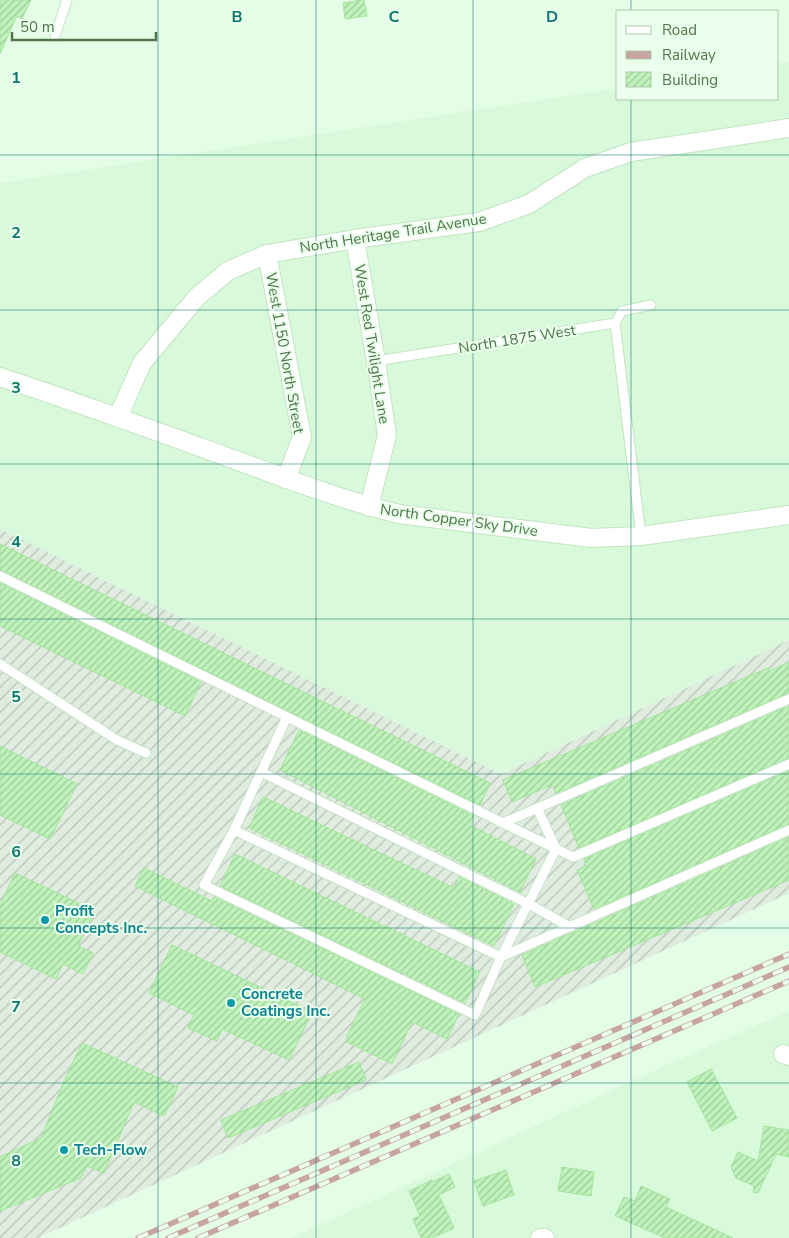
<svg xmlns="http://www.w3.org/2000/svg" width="789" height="1238" font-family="'Nunito Sans',sans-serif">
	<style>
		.residential { fill: #d8fadb }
		.industrial { fill: url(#industrial-furrows) }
		.building { fill: url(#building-hatch); stroke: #a3e69b }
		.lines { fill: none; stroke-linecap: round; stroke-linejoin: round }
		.service-casing { stroke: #c2e4c2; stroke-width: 11 }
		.minor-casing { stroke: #c2e4c2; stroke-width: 20 }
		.service { stroke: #fff; stroke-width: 9 }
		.minor { stroke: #fff; stroke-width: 18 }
		.rail-casing { stroke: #c7a4a2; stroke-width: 5.5 }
		.rail { stroke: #ebffed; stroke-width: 4; stroke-dasharray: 11; stroke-linecap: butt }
		.grid { fill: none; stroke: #0f766e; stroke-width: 1; stroke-opacity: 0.55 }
		.culture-dot { fill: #0f9aa8; stroke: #ebffed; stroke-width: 2 }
		.labels { text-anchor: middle; stroke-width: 4; stroke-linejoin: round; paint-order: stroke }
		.street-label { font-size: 15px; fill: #4f7649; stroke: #ebffed }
		.culture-label { font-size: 15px; font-weight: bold; fill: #0d838f; stroke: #ebffed; text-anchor: start }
		.grid-label { font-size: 16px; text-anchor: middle; font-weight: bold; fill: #0f766e; stroke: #ebffed; stroke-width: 4; stroke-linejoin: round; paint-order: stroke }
	</style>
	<defs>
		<pattern id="industrial-furrows" width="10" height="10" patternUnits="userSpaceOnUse" patternTransform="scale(1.25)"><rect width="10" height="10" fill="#dfecdf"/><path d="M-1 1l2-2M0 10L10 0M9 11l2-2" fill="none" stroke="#b7c4b7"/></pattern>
		<pattern id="building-hatch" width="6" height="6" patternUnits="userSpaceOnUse" patternTransform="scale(1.25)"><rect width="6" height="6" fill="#c0f3bb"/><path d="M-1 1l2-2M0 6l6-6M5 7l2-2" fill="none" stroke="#9ec99a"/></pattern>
	</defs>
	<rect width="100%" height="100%" fill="#e4fde7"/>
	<g class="residential">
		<path d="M789,62V640L501,774L0,529V183L618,88V99H778V63Z"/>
		<path d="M789,1011V1238H292L669,1064Z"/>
	</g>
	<path class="industrial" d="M0,529L501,774L789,640V893L38,1238H0Z"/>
	<g class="building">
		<path d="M0,0H31L22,19L17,16L0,54Z"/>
		<path d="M361,0H364L367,16L345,19L343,3Z"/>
		<path d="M0,544L490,783L480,805L0,570Z"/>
		<path d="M0,583L201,682L185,716L0,626Z"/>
		<path d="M789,662V693L556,793L552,785L512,802L503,780L768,668L769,671Z"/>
		<path d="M789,706V758L579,848L561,805Z"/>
		<path d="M299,730L474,816L470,825L536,859L520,892L280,770Z"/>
		<path d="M0,746L77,784L50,839L0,815Z"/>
		<path d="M789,771V824L594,909L577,870L586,866L584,859Z"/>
		<path d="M263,797L454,888L459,877L514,904L494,946L249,828Z"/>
		<path d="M789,837V880L535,987L522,955Z"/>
		<path d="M235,854L480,972L465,1003L220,886Z"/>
		<path d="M144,868L212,901L214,897L459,1014L447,1039L412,1022L392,1064L347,1042V1036L365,999L135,886Z"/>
		<path d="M15,873L95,911L78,946L93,953L83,974L63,964L56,979L0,952V905Z"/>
		<path d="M172,945L312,1012L289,1060L222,1029L217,1041L188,1028L194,1015L149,993Z"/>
		<path d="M82,1043L178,1087L164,1116L134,1102L104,1173L87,1166L81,1178L0,1211V1157L41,1138L64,1081Z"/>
		<path d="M359,1062L366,1080L228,1138L221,1120Z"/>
		<path d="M711,1069L737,1118L712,1131L687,1082Z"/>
		<path d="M764,1126L789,1130V1157L776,1154L758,1193L753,1192L754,1186L736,1178L731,1167L738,1152L758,1161Z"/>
		<path d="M562,1167L594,1172L591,1196L558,1191Z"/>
		<path d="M506,1170L514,1195L483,1206L474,1181Z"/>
		<path d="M449,1174L455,1187L439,1195L454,1228L432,1238H421L413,1219L420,1216L409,1191L432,1180V1182Z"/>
		<path d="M641,1186L670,1199L666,1207L733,1238H665L615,1216L624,1197L635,1201Z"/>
	</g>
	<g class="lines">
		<defs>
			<g id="service">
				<path d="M55,36L67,0"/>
				<path d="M615,323L641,536"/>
				<path d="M376,361L615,323L622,311L651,305"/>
				<path d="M0,576L503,823L789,699"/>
				<path d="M0,664L117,740L146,753"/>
				<path d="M287,717L234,830L204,885L475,1015L501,957L556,849L537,808"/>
				<path d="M261,772L529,904L570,927"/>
				<path d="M503,823L573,857L789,764"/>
				<path d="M234,830L501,957L789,830"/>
			</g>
			<g id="minor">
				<path d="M355,239L376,361L387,435L369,507"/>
				<path d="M267,254L302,437L286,479"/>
				<path d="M0,377C77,402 153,430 230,458C285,478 341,500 399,514L591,538L641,536L789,515"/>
				<path d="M118,417L142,363L197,297L228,271L267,254L355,239L479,222L529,204L585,168L631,152L789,128"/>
				<path d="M783,1054L789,1056"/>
				<path d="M540,1238H545"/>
			</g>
		</defs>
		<use href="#service" class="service-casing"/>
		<use href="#minor" class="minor-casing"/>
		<use href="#service" class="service"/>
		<use href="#minor" class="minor"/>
		<defs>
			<g id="rail">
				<path d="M138,1238L789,954"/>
				<path d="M168,1238L789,967"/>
				<path d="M198,1238L789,981"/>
			</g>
		</defs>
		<use href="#rail" class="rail-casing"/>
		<use href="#rail" class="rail"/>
	</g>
	<path class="grid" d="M158,0V1238M316,0V1238M473,0V1238M631,0V11M631,99V1238M0,155H789M0,310H789M0,464H789M0,619H789M0,774H789M0,928H789M0,1083H789"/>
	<g class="culture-dot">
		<circle cx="45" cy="920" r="5"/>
		<circle cx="231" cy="1003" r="5"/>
		<circle cx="64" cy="1150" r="5"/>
	</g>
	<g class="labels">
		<g class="street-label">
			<text transform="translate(393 233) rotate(-9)" y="5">North Heritage Trail Avenue</text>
			<text transform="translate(517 339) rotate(-9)" y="5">North 1875 West</text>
			<text transform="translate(372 344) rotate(81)" y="5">West Red Twilight Lane</text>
			<text transform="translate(285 353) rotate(80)" y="5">West 1150 North Street</text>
			<text transform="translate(459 520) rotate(8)" y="5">North Copper Sky Drive</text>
		</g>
		<g class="culture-label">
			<text x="55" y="916">Profit<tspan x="55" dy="17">Concepts Inc.</tspan></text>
			<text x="241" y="999">Concrete<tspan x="241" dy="17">Coatings Inc.</tspan></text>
			<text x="74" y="1155">Tech-Flow</text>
		</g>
	</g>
	<g class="grid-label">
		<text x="237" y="22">B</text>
		<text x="394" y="22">C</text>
		<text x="552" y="22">D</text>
		<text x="16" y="83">1</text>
		<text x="16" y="238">2</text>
		<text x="16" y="393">3</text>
		<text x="16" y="547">4</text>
		<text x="16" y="702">5</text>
		<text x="16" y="857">6</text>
		<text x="16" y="1012">7</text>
		<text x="16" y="1166">8</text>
	</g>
	<rect x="616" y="10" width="162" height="90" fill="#ebffed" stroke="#adc8ab"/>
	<rect x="626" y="26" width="25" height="8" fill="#ffffff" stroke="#adc8ab"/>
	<text x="662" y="35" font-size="15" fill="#4f7649">Road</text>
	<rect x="626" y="51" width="25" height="8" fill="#c7a4a2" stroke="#adc8ab"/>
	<text x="662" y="60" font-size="15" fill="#4f7649">Railway</text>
	<rect x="626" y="72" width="25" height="15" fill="url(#building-hatch)" stroke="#adc8ab"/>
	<text x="662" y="85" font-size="15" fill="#4f7649">Building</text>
	<path d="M12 32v8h144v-8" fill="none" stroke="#4f7649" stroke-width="2.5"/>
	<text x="20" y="32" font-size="15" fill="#4f7649" stroke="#ebffed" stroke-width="4" paint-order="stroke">50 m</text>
</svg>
